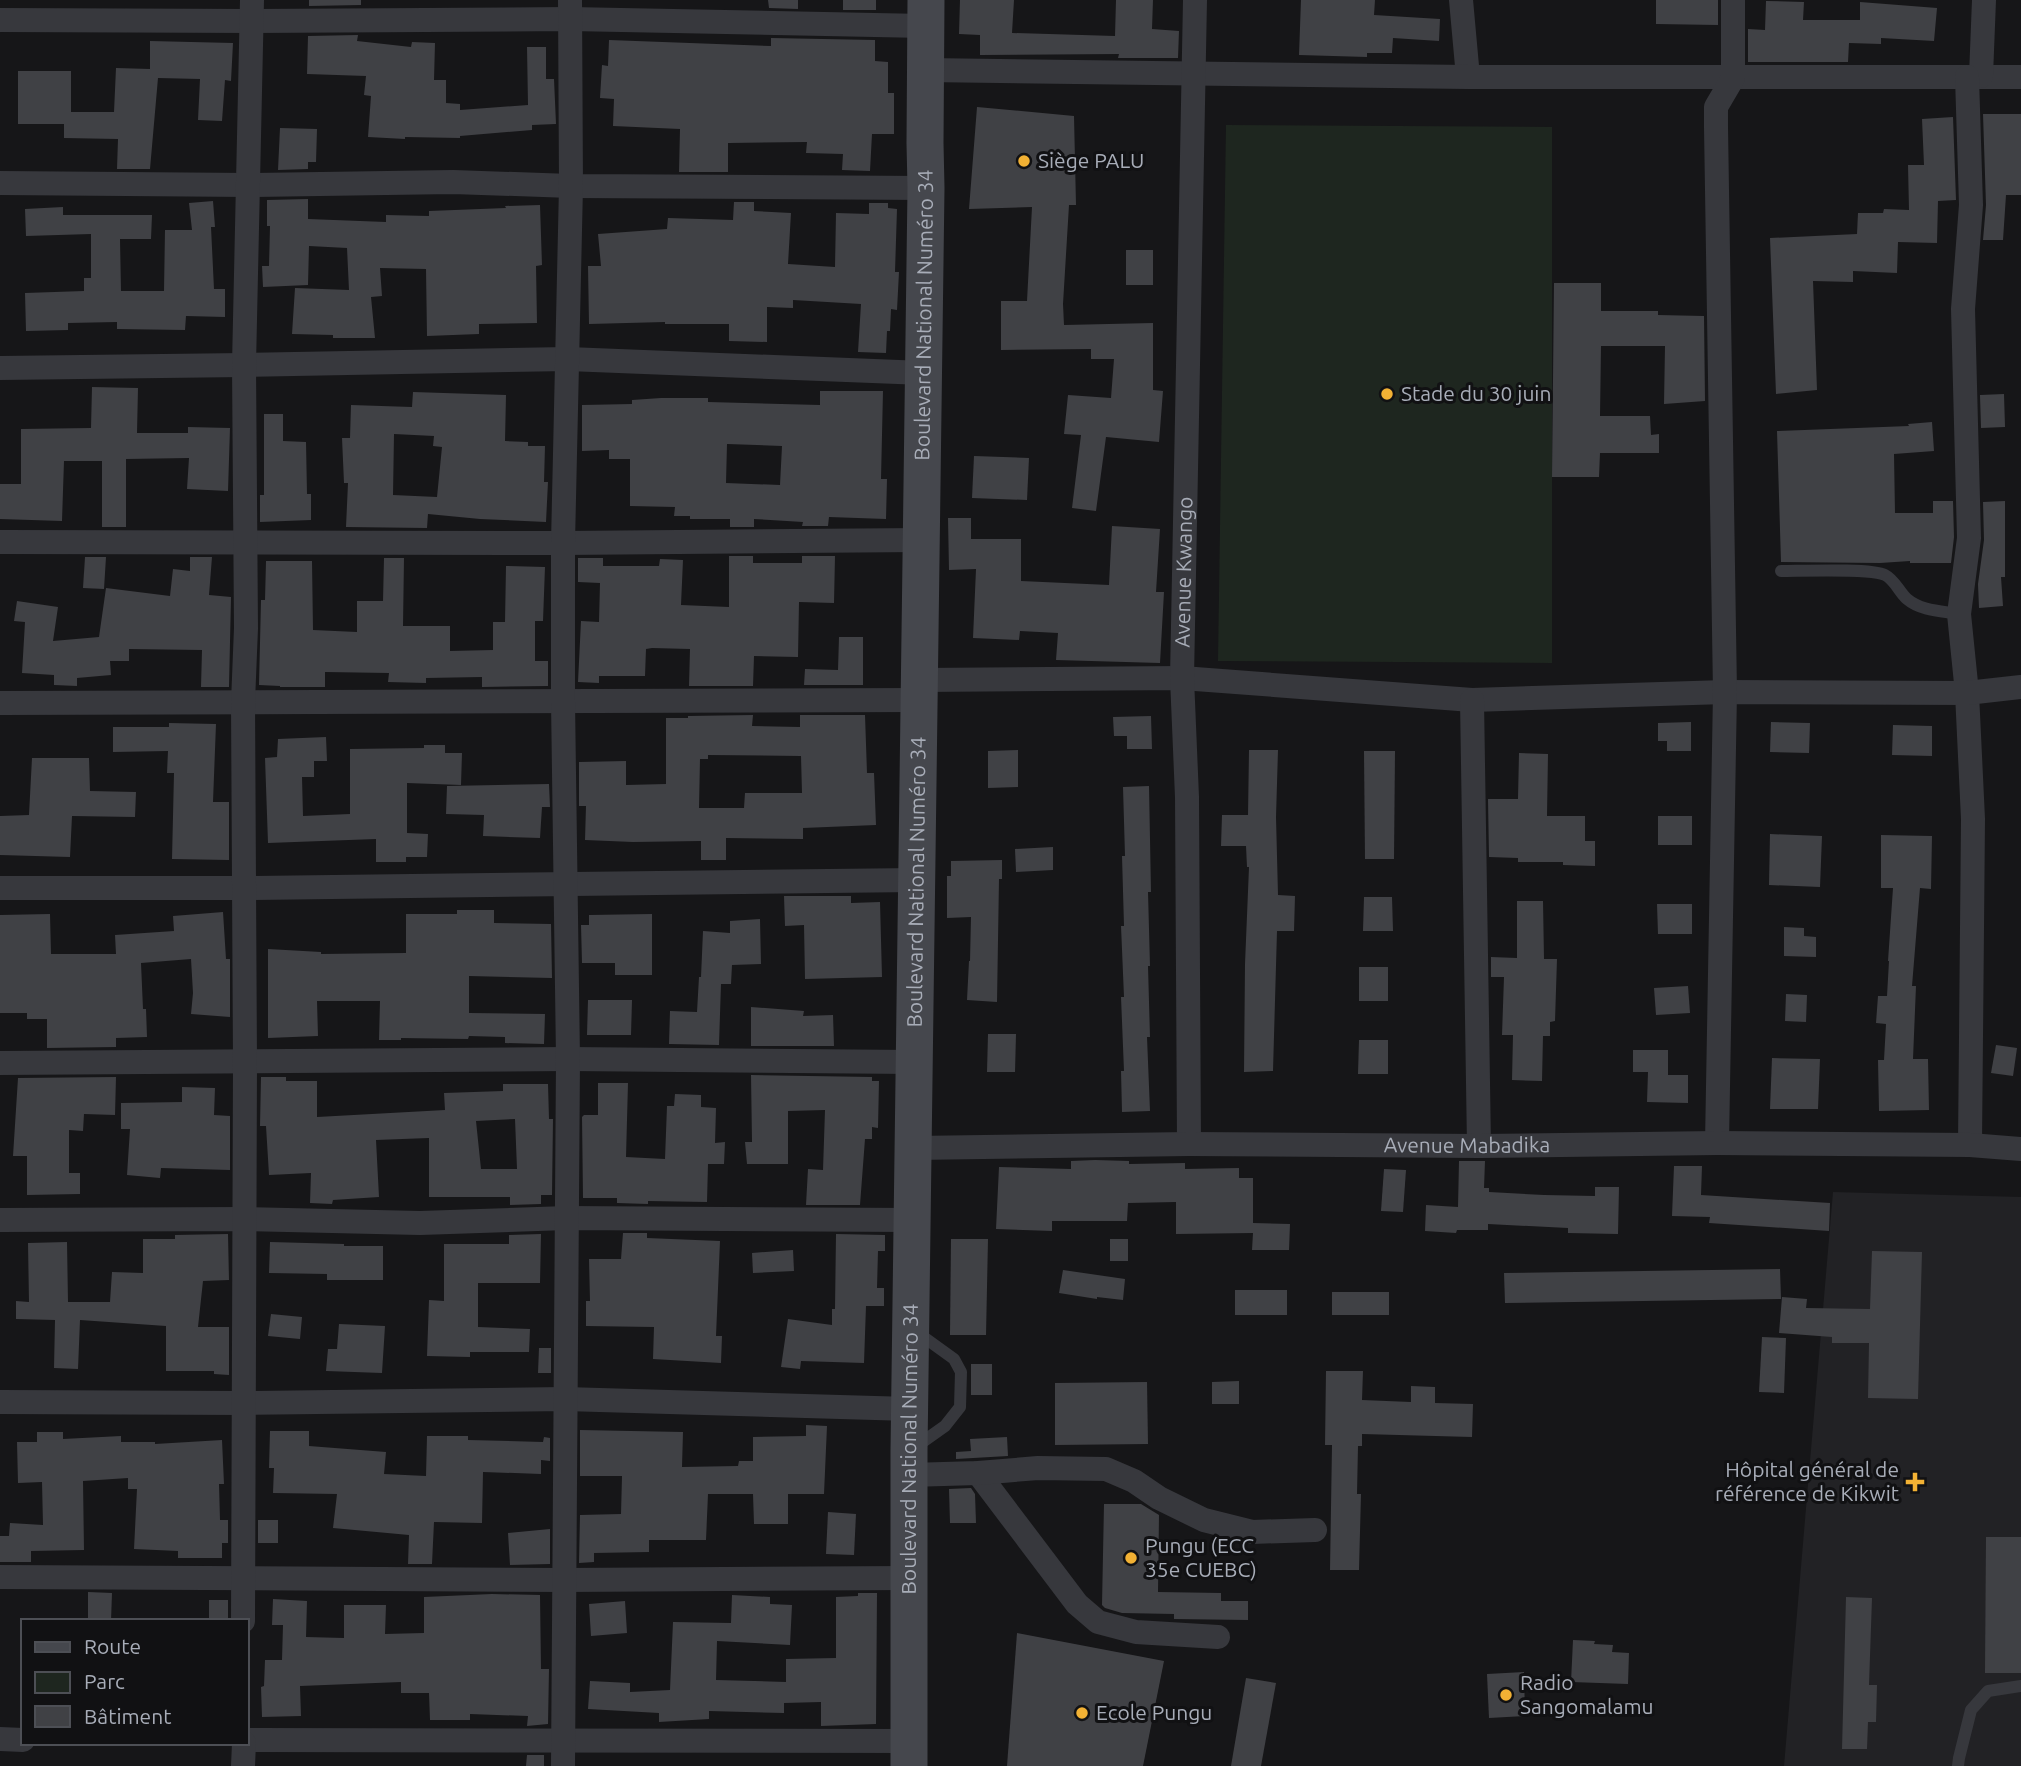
<svg xmlns="http://www.w3.org/2000/svg" width="2021" height="1766" font-family="Ubuntu,sans-serif">
	<style>
		.built { fill: #222225 }
		.green { fill: #1e261f }
		.building { fill: #404145; fill-rule: evenodd }
		.lines { fill: none; stroke-linecap: round; stroke-linejoin: round }
		.service { stroke: #37383d; stroke-width: 12 }
		.minor { stroke: #37383d; stroke-width: 24 }
		.secondary { stroke: #45474d; stroke-width: 37 }
		.poi-dot { fill: #f2b134; stroke: #111113; stroke-width: 2.5 }
		.labels { text-anchor: middle; stroke-width: 6; stroke-linejoin: round; paint-order: stroke }
		.poi-label { font-size: 21px; fill: #a8adb8; stroke: #111113; text-anchor: start }
		.street-label { font-size: 21px; fill: #a8adb8; stroke: #111113 }
	</style>
	<rect width="100%" height="100%" fill="#161618"/>
	<path class="built" d="M1833,1192L2021,1197V1766H1784Z"/>
	<path class="green" d="M1226,125L1552,127V663L1218,661Z"/>
	<g class="building">
		<path d="M309,0H361V5L309,6Z"/>
		<path d="M768,0H798V9L769,8Z"/>
		<rect x="843" y="0" width="33" height="10"/>
		<path d="M960,0H1014L1012,33L1115,36L1116,0H1153L1152,29L1179,31L1178,58H1118L1119,54L980,55V35L959,34Z"/>
		<path d="M1301,0H1375L1374,15L1440,19L1439,41L1393,38L1392,53H1367V57L1299,55Z"/>
		<path d="M1656,0H1718V25L1656,24Z"/>
		<path d="M1766,1L1804,2L1803,20H1860V2L1937,8L1934,41L1881,38V44L1849,43L1848,62H1748V29L1765,30Z"/>
		<path d="M358,35L357,41L411,47L412,42L435,43L434,80H446V103L460,104V110L528,105L527,47H546V79H554L556,124L532,125V130L460,136V138L405,137V139L368,137L371,96L364,95L366,76L307,74L308,36Z"/>
		<path d="M771,38L875,40V61L888,62V93H894V134H872L870,171L842,170L843,154L806,153L807,142L728,143V172H679L680,129L613,126L614,99L600,98L602,65L608,66L609,40L771,46Z"/>
		<path d="M150,41L233,43L231,81L225,80L222,121L198,120L200,79L158,78L150,169H117L118,139L64,138V124H18V71H71V112H114L116,68L150,69Z"/>
		<path d="M977,107L1074,116L1076,205H1069L1063,304L1064,325L1153,323V390L1163,391L1159,442L1106,437L1096,511L1072,508L1081,435L1064,434L1068,395L1111,398L1114,359H1091V349L1001,350V301H1027L1032,207L969,209Z"/>
		<path d="M1983,114H2021V195H2006L2003,240H1983L1986,205Z"/>
		<path d="M1953,117L1956,200L1938,201L1937,243L1898,242L1897,273L1853,271V282L1813,281L1817,390L1776,394L1770,238L1857,234L1858,213H1883L1884,209L1909,210L1908,165H1924L1922,119Z"/>
		<path d="M280,128L317,129L316,162H308V169L278,170Z"/>
		<path d="M308,199V219L386,222V215L429,216V211L506,208L505,206L540,205L542,265L536,266L537,323L479,324V334L427,336L426,269L380,268L382,296L371,297L375,338H333V335L292,334L295,288L349,290L347,248L309,246L308,285L263,287L262,266H269L270,226H267V200Z"/>
		<path d="M213,201L215,227H211L214,289H225V317L186,316L185,330L117,329V322L68,323V330L26,331L25,293L84,291V278H91V234L26,236L25,209L63,207V215H152L151,239H120L121,291H164L165,230H192L189,203Z"/>
		<path d="M734,202H754V211L791,213L788,264L835,267L836,213L869,214V203H888V208L897,209L895,272H899L897,310L891,309L890,331H887L886,353L858,352L861,304L793,300V308L767,307V342L729,341V324H665V322L589,324L588,266H601L598,234L667,229L668,218L733,220Z"/>
		<rect x="1126" y="250" width="27" height="35"/>
		<path d="M1554,283H1601V311H1658V315L1704,316L1705,401L1664,404L1665,346H1601L1600,416H1650L1651,435L1659,434V453H1600L1599,477H1552Z"/>
		<path d="M92,387L138,388L137,433H188V427L230,428L228,491L187,489L189,458L126,459V527H102V461H64L62,521L0,519V484H21V429L91,428Z"/>
		<path d="M820,391H883L881,479H887L886,519L829,517L828,526H802L803,522L754,519V527H730V519H690V516H674L675,507L630,506V459H609V450L582,451V405L632,404V400L661,398H708V402L820,405ZM727,444L782,446L780,485L726,483Z"/>
		<path d="M413,392L506,395L505,441L528,442V446H545L544,482H548L546,522L480,519L428,514L427,528L346,527L348,483H344L342,438H350L351,405L412,407ZM394,434L434,436L433,446L442,447L437,497L393,495Z"/>
		<path d="M2004,394L2005,427L1981,428L1980,395Z"/>
		<path d="M264,414H283V441L306,442L307,494H311V520L260,522V495H264Z"/>
		<path d="M1932,422L1934,451L1894,454L1895,513H1933V501H1953L1954,537L1951,563H1910V561L1880,563L1781,562L1777,431L1909,426L1908,424Z"/>
		<path d="M974,456L1029,458L1027,500L972,498Z"/>
		<path d="M2005,501V577H2001L2003,606L1979,608L1978,584L1984,540L1983,502Z"/>
		<path d="M948,518H971V539H1021V581L1109,585L1112,526L1160,529L1156,592H1164L1160,663L1056,660L1058,633L1020,631L1019,640L973,638L976,569L949,570Z"/>
		<path d="M729,556H753V563H802V556H835L834,603L799,602L798,657L754,656L753,686H689L690,649L652,648L646,649L645,676H599V683L578,682L581,621L599,622L600,583L578,582V558H603V566H659L660,559L683,560L681,605L729,607Z"/>
		<path d="M85,557H106L104,589L83,588Z"/>
		<path d="M190,557H212L209,595L231,597L229,687H201L202,650L129,649V661H110L111,675L77,678V686L54,685V675L22,673L25,622L14,621L17,601L58,607L53,641L99,637L106,588L170,596L173,569L190,571Z"/>
		<path d="M384,558H404L403,626H450V651L493,650V622H505L506,566L545,567L543,621H535V661H548V686L482,687V677L426,678V683L388,682L389,673L325,672V687H280V686L259,685L261,600H265L266,561H312L313,630L357,632V601H383Z"/>
		<path d="M839,637H863V685H804L805,669L838,670Z"/>
		<path d="M753,715L752,726L800,727V715H865L867,773H874L876,825L803,828V839L726,838V860H701V841L633,842L585,840L586,806H579V762L626,761V785L666,784V718H688V716ZM708,755L801,756L802,793H745L744,808H699L700,759H708Z"/>
		<path d="M1151,716L1152,749H1127V736H1114L1113,717Z"/>
		<path d="M1691,722V751H1667V741H1658V723Z"/>
		<path d="M1771,722L1810,723L1809,753L1770,752Z"/>
		<path d="M169,723L216,724L213,802H229V860L172,859L174,773H167L168,751L113,752V727H169Z"/>
		<path d="M1893,725L1932,726V756L1892,755Z"/>
		<path d="M326,737L327,761H314V777H302L303,816L350,814V749L424,748V745H445V753H462L461,785L407,783V833L428,834L427,857H406V862H376V839L268,843L265,758L277,757L278,739Z"/>
		<path d="M1018,750V787L988,788V751Z"/>
		<path d="M1249,750H1278L1276,817L1278,895L1295,896L1294,931H1277L1273,1071L1244,1072L1245,964L1249,867H1247L1246,846H1221L1222,815H1248Z"/>
		<path d="M1364,751H1395L1394,859H1365Z"/>
		<path d="M1519,753L1548,754L1547,816H1585V841H1595V866L1563,865V862H1518V858L1489,857L1488,799H1518Z"/>
		<path d="M32,758H89L90,791L136,792L135,817L72,816L70,857L0,855V816L29,815Z"/>
		<path d="M549,784L550,807H542L540,838L483,836L484,815L446,814L447,786Z"/>
		<path d="M1149,786L1151,892H1148L1150,966H1148L1150,1037H1147L1150,1111L1122,1112L1121,1071H1124L1121,997H1124L1121,926H1124L1122,856H1125L1123,787Z"/>
		<rect x="1658" y="816" width="34" height="29"/>
		<path d="M1770,834L1822,836L1820,887L1769,885Z"/>
		<path d="M1881,835L1932,836L1931,889L1920,888L1912,986H1916L1913,1059H1928L1929,1110L1879,1111L1878,1060H1884L1886,1024L1876,1023L1878,996H1887L1889,961H1888L1893,888H1881Z"/>
		<path d="M1053,847V870L1016,872L1015,849Z"/>
		<path d="M1002,860V879H999L997,1002L967,1000L969,961H970L971,917L947,918V876H951V861Z"/>
		<path d="M784,896H851V903L880,902L882,977L805,979L804,925L785,926Z"/>
		<path d="M1364,897H1392L1393,931H1363Z"/>
		<path d="M1517,901H1543L1544,959H1557L1555,1021L1550,1022V1036H1543L1542,1081L1512,1080L1513,1035H1502L1504,977H1491V957L1517,958Z"/>
		<path d="M1657,904H1692V934H1658Z"/>
		<path d="M457,910H494V923L551,924L552,978L469,976V1013L545,1014L544,1044L505,1043V1037L469,1036L468,1039L401,1038V1040H379L380,1001H317L318,1036L268,1038V949L321,952V954L406,953V914H457Z"/>
		<path d="M223,912L226,959H230V1017L191,1014L193,993L191,959L141,963L143,1009H146L147,1037L116,1038V1047L47,1048V1019H27V1013H0V915L50,914L51,954H116L115,935L174,931L173,916Z"/>
		<path d="M652,914V975H615V963H582L581,925H589V915Z"/>
		<path d="M760,919L761,964L732,965L731,984H721L719,1045L669,1044L670,1011L697,1012L699,977H701L703,931L730,933V921Z"/>
		<path d="M1784,927L1804,928V936L1816,937V957L1784,956Z"/>
		<rect x="1359" y="967" width="29" height="34"/>
		<path d="M1688,986L1690,1013L1656,1015L1654,988Z"/>
		<path d="M1786,994L1807,995L1806,1022L1785,1021Z"/>
		<path d="M588,1000H632L631,1035H587Z"/>
		<path d="M751,1007L804,1011L803,1016L833,1015L834,1046H751Z"/>
		<path d="M988,1034H1016L1015,1072H987Z"/>
		<path d="M1359,1040H1388V1074H1358Z"/>
		<path d="M1996,1045L2017,1048L2013,1076L1991,1073Z"/>
		<path d="M1633,1050H1668V1075H1688V1103L1647,1102L1648,1072H1633Z"/>
		<path d="M1772,1058L1820,1059L1818,1109H1770Z"/>
		<path d="M751,1075L872,1077V1081H879L878,1128L872,1127V1139H865L860,1205H806L808,1169L823,1170L825,1110L788,1111V1164H747L745,1142H752Z"/>
		<path d="M116,1077L115,1115L84,1114L83,1131L69,1130V1173H80V1194L27,1195V1156H13L18,1078Z"/>
		<path d="M261,1077H286V1081H317V1117L445,1110L444,1093L503,1091V1084H548L549,1119H553L552,1195H541V1204L510,1205V1197H429V1138L376,1140L379,1197L333,1200L332,1204L310,1203L311,1173L269,1175L266,1126H260ZM515,1119L517,1169H481L476,1121Z"/>
		<path d="M598,1083H628L626,1157L665,1159L667,1106H674L675,1094L701,1095V1107L716,1108L715,1143L725,1142L724,1164H708L707,1202L648,1201V1204L617,1203V1198H583L582,1117L584,1115H598Z"/>
		<path d="M182,1087L215,1088L214,1115L230,1116V1170L161,1168L160,1178L127,1175L130,1129H121V1103L182,1102Z"/>
		<path d="M1095,1160L1129,1161V1164L1185,1163V1169L1239,1168V1178H1253V1223L1290,1224L1289,1250H1252L1253,1233L1176,1234V1202L1128,1203L1127,1221H1052V1231L996,1229L999,1167L1071,1169V1161Z"/>
		<path d="M1459,1161H1485L1484,1188H1489V1192L1544,1195L1595,1196V1187H1619L1618,1234L1568,1233V1228L1488,1224V1230H1457L1456,1233L1425,1231L1426,1205L1458,1207Z"/>
		<path d="M1674,1166H1702L1701,1195L1830,1203L1829,1231L1709,1223L1710,1217L1672,1216Z"/>
		<path d="M1384,1169L1406,1170L1403,1212L1381,1211Z"/>
		<path d="M623,1233H647V1238L720,1241L716,1336H722L721,1363L653,1359L654,1327L586,1326V1301H590L589,1259H621Z"/>
		<path d="M228,1234L229,1280L203,1281L198,1327H229V1375L214,1374V1371H166V1326L80,1320L78,1369L54,1368L55,1320L16,1319V1301L29,1302L28,1243L67,1242L68,1302H110L112,1272L143,1273V1239H175V1235Z"/>
		<path d="M541,1234L540,1283H478V1327L530,1329L529,1352H470V1357L427,1356L429,1300L444,1301V1244H509V1235Z"/>
		<path d="M836,1234L885,1235V1251H878L877,1288H884V1306H866L864,1363L801,1361L800,1369L781,1367L788,1319L832,1325V1309H835Z"/>
		<path d="M951,1239H988L986,1335H950Z"/>
		<rect x="1110" y="1239" width="18" height="22"/>
		<path d="M270,1242L344,1244V1246H383V1280H327V1274L269,1273Z"/>
		<path d="M793,1250L794,1271L753,1273L752,1253Z"/>
		<path d="M1872,1251L1922,1252L1918,1399L1868,1398L1869,1343H1832V1337L1779,1333L1782,1297L1807,1299L1806,1308L1870,1309Z"/>
		<path d="M1780,1269L1781,1299L1505,1303L1504,1273Z"/>
		<path d="M1063,1270L1125,1279L1123,1300L1097,1297V1299L1059,1293Z"/>
		<rect x="1235" y="1290" width="52" height="25"/>
		<rect x="1332" y="1292" width="57" height="23"/>
		<path d="M271,1314L302,1317L300,1339L268,1336Z"/>
		<path d="M339,1324L385,1326L382,1373L326,1371L328,1349H337Z"/>
		<path d="M1762,1337L1786,1338L1784,1393L1759,1392Z"/>
		<path d="M539,1348H551V1373H538Z"/>
		<rect x="971" y="1364" width="21" height="31"/>
		<path d="M1326,1371H1363L1362,1400L1411,1402V1386L1435,1387V1403L1473,1404L1472,1437L1362,1434V1446H1358L1357,1494H1361L1359,1570H1330L1332,1445H1325Z"/>
		<path d="M1239,1381V1404H1212V1382Z"/>
		<path d="M1147,1382L1148,1444L1055,1445V1383Z"/>
		<path d="M806,1425L827,1426L824,1494H788V1524H754L753,1494H708L706,1540H649V1552L594,1553V1562L579,1563L580,1515L621,1514L622,1476H580V1430L683,1432L682,1467L738,1466L739,1461H753V1437L806,1436Z"/>
		<path d="M270,1431H309V1446L386,1452L384,1474L426,1476L427,1436H468V1440L543,1442L544,1437L550,1438V1461L541,1460V1474L483,1472L482,1523L434,1522L432,1564H408L409,1535L333,1528L337,1494L273,1493L274,1468H269Z"/>
		<path d="M37,1432H63V1439L121,1436V1442H155V1444L222,1440L224,1484H219L220,1520H228V1543H222V1558H178V1551L134,1549L137,1489H128V1478L83,1481L84,1550L31,1551V1562H0V1536H9L10,1523L43,1525L42,1482L18,1483L17,1442H37Z"/>
		<path d="M1007,1437L1008,1456L956,1459V1452L971,1451L970,1439Z"/>
		<path d="M971,1488L975,1494L976,1523H950L949,1489Z"/>
		<path d="M1104,1504H1141L1159,1515L1158,1592L1221,1593V1601H1248V1620L1174,1619V1614L1122,1613L1105,1608L1102,1605Z"/>
		<path d="M828,1512L856,1514L854,1555L826,1554Z"/>
		<rect x="258" y="1520" width="20" height="23"/>
		<path d="M550,1529V1564L510,1565L508,1533Z"/>
		<path d="M1986,1537H2021V1673H1985Z"/>
		<path d="M88,1592L112,1593L111,1621H88Z"/>
		<path d="M858,1593H877L876,1724L821,1726V1702L784,1703V1713L709,1711V1719L659,1722V1713L588,1709L590,1681L630,1683V1692L670,1690L673,1622L731,1623L732,1595L770,1597V1604L792,1605L790,1645L717,1641L716,1680L786,1682V1659L836,1658V1597L858,1596Z"/>
		<path d="M492,1594L540,1595L541,1669H549L548,1724L527,1726L528,1716L470,1714V1720H430L429,1693H401V1682L300,1686L301,1716L262,1717L261,1687L264,1686L265,1660H282L283,1625H272L273,1599L307,1601L306,1637L344,1638V1605H386L385,1634L424,1633V1597Z"/>
		<path d="M1846,1597L1872,1598L1869,1685H1877L1876,1722H1868L1867,1749H1842Z"/>
		<path d="M209,1600H228V1619L209,1620Z"/>
		<path d="M625,1601L627,1633L591,1636L589,1604Z"/>
		<path d="M1017,1633L1164,1661L1143,1766H1007Z"/>
		<path d="M1573,1640L1595,1641L1594,1644L1613,1645L1612,1652L1629,1653L1628,1684L1571,1682Z"/>
		<path d="M1524,1672L1525,1716L1489,1718L1487,1674Z"/>
		<path d="M1246,1678L1276,1683L1261,1766H1231Z"/>
		<path d="M527,1755H544V1766H526Z"/>
	</g>
	<g class="lines">
		<g class="service">
			<path d="M1781,571C1800,571 1872,568 1885,575C1895,580 1899,592 1907,599C1921,611 1942,611 1959,614"/>
			<path d="M914,1448L945,1426L960,1407L961,1372L954,1359L918,1333"/>
			<path d="M1958,1766L1959,1758L1971,1710L1988,1691L2021,1686"/>
		</g>
		<g class="minor">
			<path d="M1461,0L1468,77"/>
			<path d="M0,20L252,21L570,19L925,26"/>
			<path d="M925,70L1468,77H2021"/>
			<path d="M1981,76L1984,0"/>
			<path d="M1967,77L1971,205L1963,309L1969,538L1959,614L1967,693L1973,819L1970,1145"/>
			<path d="M0,183L249,185L453,182L571,186L926,188"/>
			<path d="M0,368L244,365L568,359L924,373"/>
			<path d="M0,542L563,543L922,540"/>
			<path d="M920,680L1182,678L1472,700L1725,692L1967,693L2021,687"/>
			<path d="M1472,700L1479,1146"/>
			<path d="M0,703L919,700"/>
			<path d="M0,888H245L917,880"/>
			<path d="M0,1063L568,1059L914,1062"/>
			<path d="M1717,1143L1725,692L1716,127V107L1733,78V0"/>
			<path id="s1" d="M1189,1144L1187,797L1182,678L1195,0"/>
			<path id="s2" d="M914,1148L1189,1144L1479,1146L1717,1143L1970,1145L2021,1149"/>
			<path d="M0,1220L245,1219L420,1223L567,1218L913,1220"/>
			<path d="M0,1402L244,1403L565,1399L910,1409"/>
			<path d="M978,1473L1077,1604L1098,1622L1136,1632L1218,1637"/>
			<path d="M909,1475L978,1473L1038,1468L1106,1469L1134,1481L1159,1498L1204,1520L1252,1532L1315,1530"/>
			<path d="M0,1577L565,1580L909,1578"/>
			<path d="M243,1621L245,1063L243,702L246,628L244,365L252,0"/>
			<path d="M0,1739L23,1740"/>
			<path d="M247,1740L910,1741"/>
			<path d="M243,1766L244,1743"/>
			<path d="M563,1766L568,1059L563,701V543L571,186L570,0"/>
		</g>
		<path class="secondary" id="s3" d="M909,1766V1451L926,188L925,143L926,0"/>
	</g>
	<g class="poi-dot">
		<circle cx="1024" cy="161" r="7"/>
		<circle cx="1387" cy="394" r="7"/>
		<path d="M1911.5 1471.5h7v7h7v7h-7v7h-7v-7h-7v-7h7z"/>
		<circle cx="1131" cy="1558" r="7"/>
		<circle cx="1506" cy="1695" r="7"/>
		<circle cx="1082" cy="1713" r="7"/>
	</g>
	<g class="labels">
		<g class="poi-label">
			<text x="1038" y="168">Siège PALU</text>
			<text x="1401" y="401">Stade du 30 juin</text>
			<text x="1899" y="1477" text-anchor="end">Hôpital général de<tspan x="1899" dy="24">référence de Kikwit</tspan></text>
			<text x="1145" y="1553">Pungu (ECC<tspan x="1145" dy="24">35e CUEBC)</tspan></text>
			<text x="1520" y="1690">Radio<tspan x="1520" dy="24">Sangomalamu</tspan></text>
			<text x="1096" y="1720">Ecole Pungu</text>
		</g>
		<g class="street-label">
			<text dy="7" stroke="none"><textPath href="#s3" startOffset="1451">Boulevard National Numéro 34</textPath></text>
			<text dy="7" stroke="none"><textPath href="#s1" startOffset="572">Avenue Kwango</textPath></text>
			<text dy="7" stroke="none"><textPath href="#s3" startOffset="884">Boulevard National Numéro 34</textPath></text>
			<text dy="7" stroke="none"><textPath href="#s2" startOffset="553">Avenue Mabadika</textPath></text>
			<text dy="7" stroke="none"><textPath href="#s3" startOffset="317">Boulevard National Numéro 34</textPath></text>
		</g>
	</g>
	<rect x="21" y="1619" width="228" height="126" fill="#111113" stroke="#4d4f55" stroke-width="2"/>
	<rect x="35" y="1642" width="35" height="10" fill="#45474d" stroke="#4d4f55" stroke-width="2"/>
	<text x="84" y="1654" font-size="21" fill="#a8adb8">Route</text>
	<rect x="35" y="1672" width="35" height="21" fill="#1e261f" stroke="#4d4f55" stroke-width="2"/>
	<text x="84" y="1689" font-size="21" fill="#a8adb8">Parc</text>
	<rect x="35" y="1706" width="35" height="21" fill="#404145" stroke="#4d4f55" stroke-width="2"/>
	<text x="84" y="1724" font-size="21" fill="#a8adb8">Bâtiment</text>
</svg>
